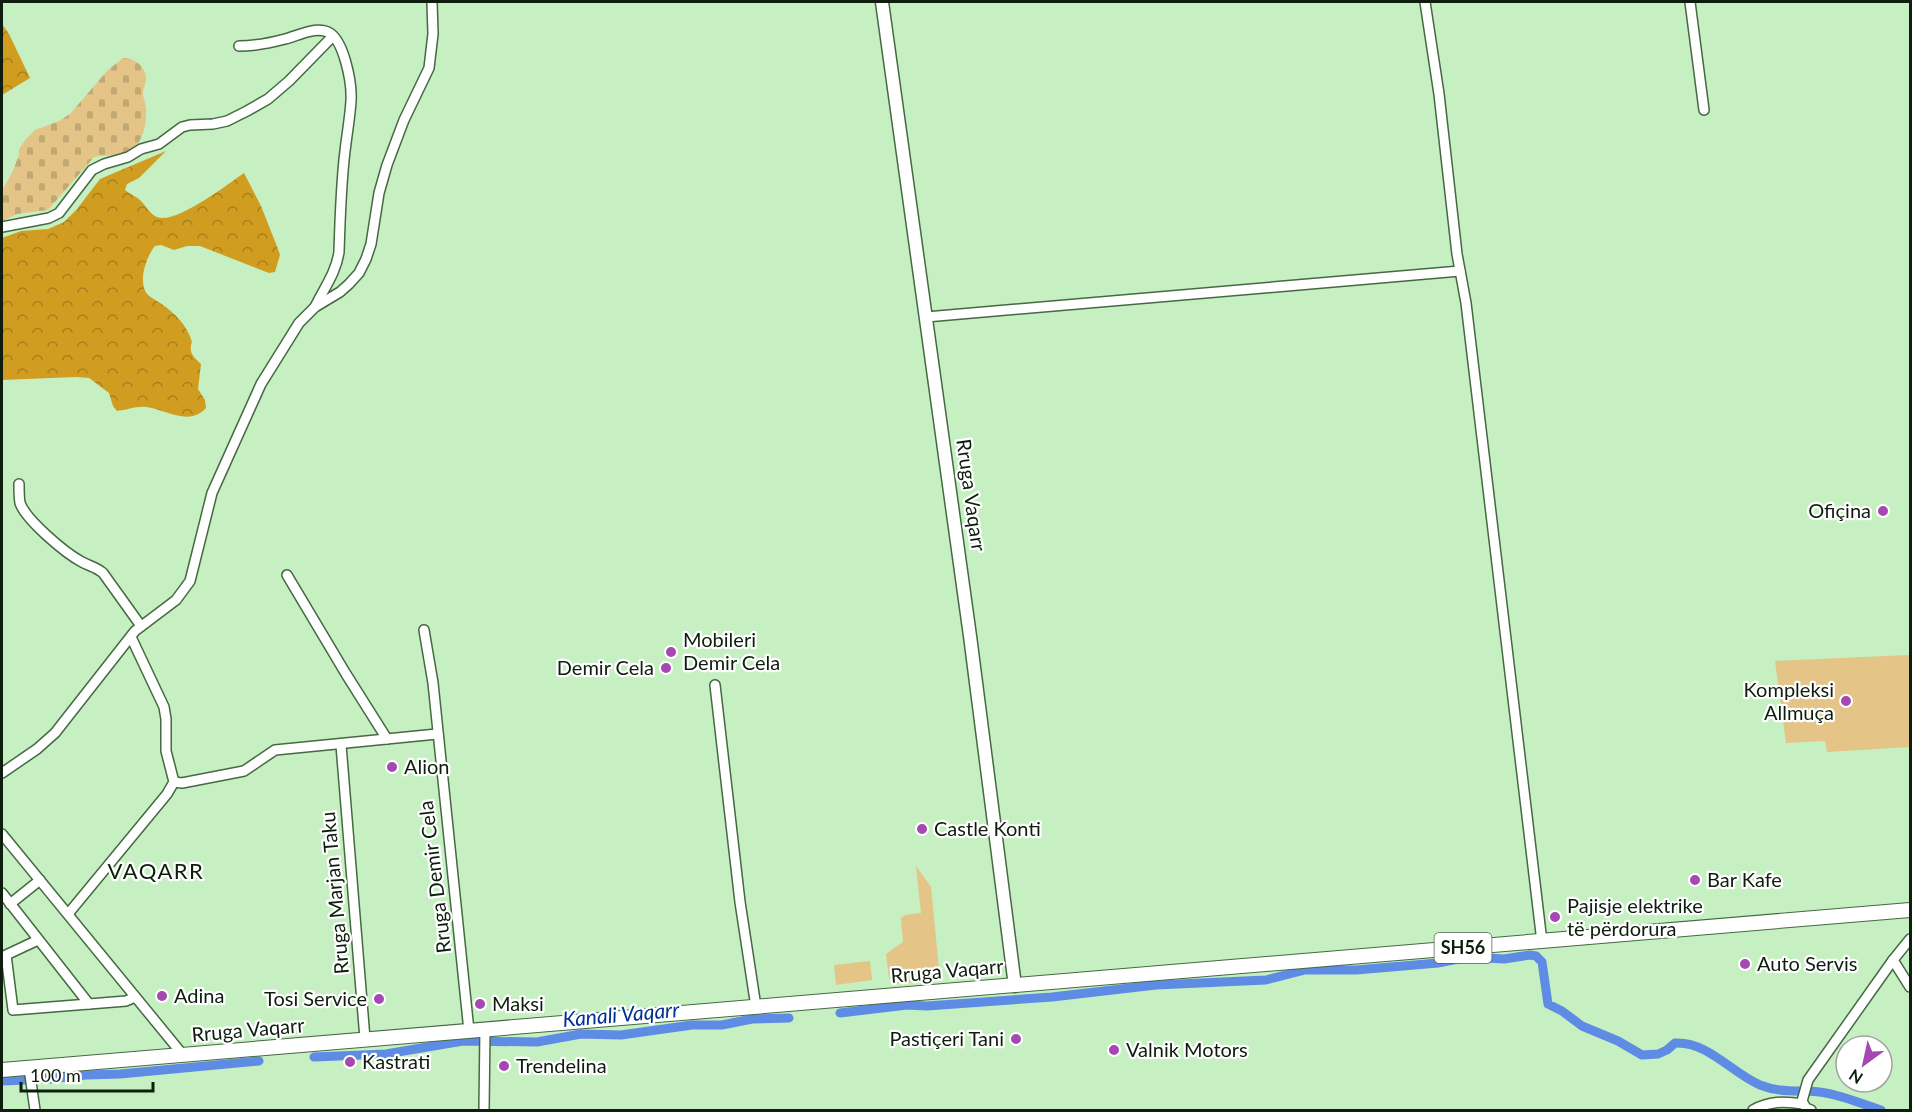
<svg xmlns="http://www.w3.org/2000/svg" width="1912" height="1112" font-family="Lato,sans-serif">
	<style>
		.green { fill: #e4c487 }
		.forest { fill: url(#forest-crowns) }
		.cemetery { fill: url(#cemetery-stones) }
		.lines { fill: none; stroke-linecap: round; stroke-linejoin: round }
		.canal { stroke: #5e8be3; stroke-width: 9 }
		.street-casing { stroke: #456942; stroke-width: 12 }
		.secondary-casing { stroke: #456942; stroke-width: 15 }
		.primary-casing { stroke: #456942; stroke-width: 16 }
		.street { stroke: #fff; stroke-width: 9 }
		.secondary { stroke: #fff; stroke-width: 12 }
		.primary { stroke: #fff; stroke-width: 14 }
		.poi-dot { fill: #a548b2; stroke: #fff; stroke-width: 2 }
		.labels { text-anchor: middle; stroke-width: 4.5; stroke-linejoin: round; paint-order: stroke }
		.shield { fill: #fff; stroke: #566156; stroke-width: 1.5 }
		.shield-label { font-size: 18px; font-weight: bold; fill: #0e1d0d }
		.street-label { font-size: 20px; fill: #0e1d0d; stroke: #fff }
		.poi-label { font-size: 20px; fill: #0e1d0d; stroke: #fff; text-anchor: start }
		.water-label { font-size: 21px; font-style: italic; fill: #022f94; stroke: #fff }
		.quarter-label { font-size: 22px; letter-spacing: 1.5px; fill: #0e1d0d; stroke: #fff }
	</style>
	<defs>
		<pattern id="forest-crowns" width="20" height="18" patternUnits="userSpaceOnUse" patternTransform="scale(1.5)"><rect width="20" height="18" fill="#d19d20"/><path d="M2 6a3 3 0 1 1 6 0M12 15a3 3 0 1 1 6 0" fill="none" stroke="#a87f1a"/></pattern>
		<pattern id="cemetery-stones" width="16" height="16" patternUnits="userSpaceOnUse" patternTransform="scale(1.5)"><rect width="16" height="16" fill="#e4c487"/><path d="M2 7V4a2 2 0 0 1 4 0v3zM10 15v-3a2 2 0 0 1 4 0v3z" fill="#c2a873"/></pattern>
	</defs>
	<rect width="100%" height="100%" fill="#c6efc2"/>
	<g class="green">
		<path d="M1910,655V747L1827,752L1825,741L1786,743L1775,661Z"/>
		<path d="M916,866L931,887L940,980L894,984L889,978L886,954L903,942L901,918L905,915L921,913Z"/>
		<path d="M870,961L872,980L836,985L834,965Z"/>
	</g>
	<g class="forest">
		<path d="M2,24L9,34L30,78L2,95Z"/>
		<path d="M166,151L139,178L127,184L125,190C130,194 136,196 141,201C146,206 150,214 157,217C175,225 228,184 244,173L261,206L278,249L280,255L275,272L269,273L200,246H187L174,250L161,245L155,246C146,257 137,283 148,295C151,298 156,300 160,303C175,313 187,325 192,342C188,353 194,357 201,364L198,389L205,400L206,408C189,427 165,409 146,407C136,406 127,410 117,411L113,406L109,393L89,378L76,377L2,380V238L21,231L48,229L64,222L77,209L100,179Z"/>
	</g>
	<path class="cemetery" d="M123,58C133,57 145,66 146,77C147,83 142,89 143,95C144,100 146,104 146,109C147,123 143,142 131,151C121,158 106,154 94,157L48,210L17,214L2,221V190L12,173L19,155V149L26,139L35,130L59,121L70,114L107,71Z"/>
	<g class="lines">
		<g class="canal">
			<path d="M840,1013L907,1005L927,1006L1052,997L1156,985L1266,980L1305,970H1356L1438,963L1468,957L1504,959L1530,955L1536,956L1542,962L1548,1004L1562,1011L1582,1026L1618,1041L1642,1055L1658,1054L1667,1050L1675,1043C1707,1041 1732,1073 1760,1085C1780,1093 1798,1090 1819,1092C1840,1094 1861,1104 1881,1110"/>
			<path d="M314,1057L386,1054L463,1041L537,1042L581,1034L621,1035L692,1025H722L752,1019L789,1018"/>
			<path d="M2,1081L49,1079L86,1075L120,1074L259,1061"/>
		</g>
		<defs>
			<g id="street">
				<path d="M1425,2L1439,94L1457,254L1466,303L1542,942"/>
				<path d="M1690,2L1704,110"/>
				<path d="M239,46C254,46 270,43 285,39C297,36 311,28 325,31C344,35 352,84 351,101C350,117 347,134 345,151C341,184 340,218 339,252C336,273 324,288 315,307"/>
				<path d="M2,227L49,218L59,213L92,170L104,164L128,157L141,149L159,144L182,127L190,125L213,124L227,121L247,111L268,99L289,81L333,36"/>
				<path d="M926,317L1460,271"/>
				<path d="M19,484C19,490 19,497 20,503C26,520 65,553 82,562C89,566 96,567 103,573L141,626"/>
				<path d="M287,575L346,674L387,739"/>
				<path d="M424,630L433,683L469,1031"/>
				<path d="M715,685L740,902L756,1007"/>
				<path d="M341,745L365,1039"/>
				<path d="M2,773L37,749L55,733L135,631L176,600L190,581L212,493L261,384L299,323L315,307L340,292L349,284L359,273L366,259L371,244L379,193L387,165L404,120L429,68L433,34L432,2"/>
				<path d="M174,782L182,783L244,771L275,750L437,734"/>
				<path d="M2,834L183,1055"/>
				<path d="M2,893L89,1004L126,1001L135,997"/>
				<path d="M10,904L40,880"/>
				<path d="M68,914L167,794L174,782L166,751V719L164,707L131,637"/>
				<path d="M38,940L6,955L13,1010L89,1004"/>
				<path d="M1893,960L1910,987"/>
				<path d="M29,1068L35,1110"/>
				<path d="M484,1110L485,1029"/>
				<path d="M1753,1110C1769,1101 1784,1101 1803,1104"/>
				<path d="M1811,1110L1806,1108L1802,1101L1808,1080L1893,960L1910,939"/>
			</g>
			<path id="secondary" d="M882,2L970,636L1015,986"/>
			<path id="primary" d="M2,1070L1910,910"/>
		</defs>
		<use href="#street" class="street-casing"/>
		<use href="#secondary" class="secondary-casing"/>
		<use href="#primary" class="primary-casing"/>
		<use href="#street" class="street"/>
		<use href="#secondary" class="secondary"/>
		<use href="#primary" class="primary"/>
	</g>
	<g class="poi-dot">
		<circle cx="1883" cy="511" r="6"/>
		<circle cx="671" cy="652" r="6"/>
		<circle cx="666" cy="668" r="6"/>
		<circle cx="1846" cy="701" r="6"/>
		<circle cx="392" cy="767" r="6"/>
		<circle cx="922" cy="829" r="6"/>
		<circle cx="1695" cy="880" r="6"/>
		<circle cx="1555" cy="917" r="6"/>
		<circle cx="1745" cy="964" r="6"/>
		<circle cx="162" cy="996" r="6"/>
		<circle cx="379" cy="999" r="6"/>
		<circle cx="480" cy="1004" r="6"/>
		<circle cx="1016" cy="1039" r="6"/>
		<circle cx="1114" cy="1050" r="6"/>
		<circle cx="350" cy="1062" r="6"/>
		<circle cx="504" cy="1066" r="6"/>
	</g>
	<g class="labels">
		<rect class="shield" x="1434.5" y="933" width="57" height="30" rx="4.5"/>
		<g class="shield-label">
			<text x="1463" y="954">SH56</text>
		</g>
		<g class="street-label">
			<text transform="translate(971 495) rotate(82)" y="7">Rruga Vaqarr</text>
			<text transform="translate(435 877) rotate(-97)" y="7">Rruga Demir Cela</text>
			<text transform="translate(335 893) rotate(-95)" y="7">Rruga Marjan Taku</text>
			<text transform="translate(947 971) rotate(-5)" y="7">Rruga Vaqarr</text>
			<text transform="translate(248 1030) rotate(-5)" y="7">Rruga Vaqarr</text>
		</g>
		<g class="poi-label">
			<text x="1871" y="518" text-anchor="end">Ofiçina</text>
			<text x="683" y="647">Mobileri<tspan x="683" dy="23">Demir Cela</tspan></text>
			<text x="654" y="675" text-anchor="end">Demir Cela</text>
			<text x="1834" y="697" text-anchor="end">Kompleksi<tspan x="1834" dy="23">Allmuça</tspan></text>
			<text x="404" y="774">Alion</text>
			<text x="934" y="836">Castle Konti</text>
			<text x="1707" y="887">Bar Kafe</text>
			<text x="1567" y="913">Pajisje elektrike<tspan x="1567" dy="23">të përdorura</tspan></text>
			<text x="1757" y="971">Auto Servis</text>
			<text x="174" y="1003">Adina</text>
			<text x="367" y="1006" text-anchor="end">Tosi Service</text>
			<text x="492" y="1011">Maksi</text>
			<text x="1004" y="1046" text-anchor="end">Pastiçeri Tani</text>
			<text x="1126" y="1057">Valnik Motors</text>
			<text x="362" y="1069">Kastrati</text>
			<text x="516" y="1073">Trendelina</text>
		</g>
		<g class="water-label">
			<text transform="translate(621 1015) rotate(-5)" y="7">Kanali Vaqarr</text>
		</g>
		<g class="quarter-label">
			<text x="156" y="879">VAQARR</text>
		</g>
	</g>
	<rect width="1912" height="1112" fill="none" stroke="#0e1d0d" stroke-width="6"/>
	<g transform="translate(1864 1064) rotate(213)"><circle r="28" fill="#ffffff" stroke="#9fa59e" stroke-width="1.5"/>
	<path d="M0-4.5L10 22L0 15L-10 22Z" fill="#a548b2"/>
	<text y="-9" font-size="16" font-weight="bold" text-anchor="middle" fill="#0e1d0d">N</text>
	</g>
	<path d="M21 1082v9h132v-9" fill="none" stroke="#0e1d0d" stroke-width="3"/>
	<text x="30" y="1082" font-size="18" fill="#0e1d0d" stroke="#ffffff" stroke-width="4.5" paint-order="stroke">100 m</text>
</svg>
